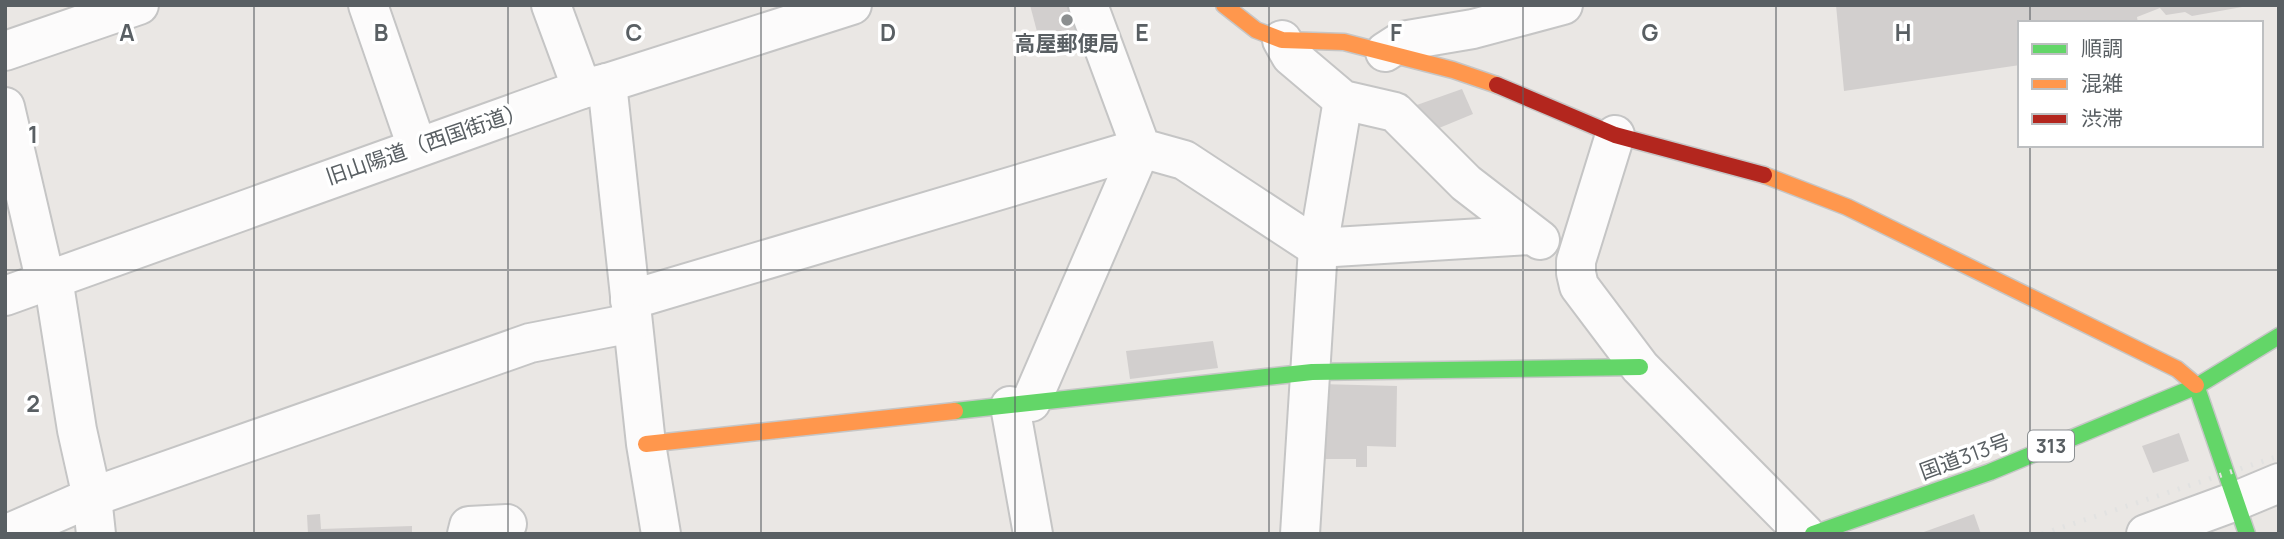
<svg xmlns="http://www.w3.org/2000/svg" width="2284" height="539" font-family="Manrope,'Noto Sans JP',sans-serif">
	<style>
		.building { fill: #d2cfce }
		.lines { fill: none; stroke-linecap: round; stroke-linejoin: round }
		.street-casing { stroke: #c5c5c5; stroke-width: 42 }
		.fast-casing { stroke: #c6c6c6; stroke-width: 19 }
		.slow-casing { stroke: #c6c6c6; stroke-width: 19 }
		.jam-casing { stroke: #c6c6c6; stroke-width: 19 }
		.street { stroke: #fcfbfb; stroke-width: 38 }
		.fast { stroke: #63d668; stroke-width: 16 }
		.slow { stroke: #ff974d; stroke-width: 16 }
		.jam { stroke: #b3261e; stroke-width: 16 }
		.rail { stroke: #e2e2e1; stroke-width: 5; stroke-dasharray: 2 9; stroke-linecap: butt }
		.grid { fill: none; stroke: #595f63; stroke-width: 2; stroke-opacity: 0.55 }
		.poi-dot { fill: #8c8f90; stroke: #fff; stroke-width: 2.5 }
		.labels { text-anchor: middle; stroke-width: 7; stroke-linejoin: round; paint-order: stroke }
		.shield { fill: #fff; stroke: #8b8f92; stroke-width: 2 }
		.shield-label { font-size: 19px; font-weight: bold; fill: #595f63 }
		.poi-label { font-size: 21px; font-weight: bold; fill: #595f63; stroke: #fff }
		.street-label { font-size: 21px; fill: #595f63; stroke: #fff }
		.grid-label { font-size: 23px; text-anchor: middle; font-weight: bold; fill: #595f63; stroke: #fff; stroke-width: 7; stroke-linejoin: round; paint-order: stroke }
	</style>
	<rect width="100%" height="100%" fill="#eae7e4"/>
	<g class="building">
		<path d="M1030,5H1081L1088,31L1040,43Z"/>
		<path d="M1836,5H2242V7L2192,16L2185,12L2166,15L2160,8L2137,17L2138,23H2020V65L1844,91Z"/>
		<path d="M1462,89L1473,114L1427,133L1414,106Z"/>
		<path d="M1213,341L1218,368L1130,379L1126,351Z"/>
		<path d="M1319,384L1397,386L1396,447L1367,446V467H1356V459H1317Z"/>
		<path d="M2179,433L2189,461L2153,473L2142,446Z"/>
		<path d="M320,514L321,529L412,526V534H308L307,515Z"/>
		<path d="M1974,514L1981,534H1921V533Z"/>
	</g>
	<g class="lines">
		<defs>
			<g id="street">
				<path d="M368,5L417,147"/>
				<path d="M551,5L582,89"/>
				<path d="M1088,5L1141,148L1184,160L1318,248L1530,235"/>
				<path d="M1282,40L1291,56L1343,100L1395,112L1466,183L1540,240"/>
				<path d="M5,51L139,5"/>
				<path d="M1385,52L1402,41L1473,29L1563,5"/>
				<path d="M607,83L646,444L661,534"/>
				<path d="M5,107L42,266L55,291L77,430L92,497L96,534"/>
				<path d="M1615,135L1576,261V273L1579,286L1640,367L1805,534"/>
				<path d="M5,296L582,89L607,83L852,5"/>
				<path d="M630,300L1141,148"/>
				<path d="M1031,402L1141,148"/>
				<path d="M1010,406L1033,534"/>
				<path d="M7,534L92,497L530,343L632,323"/>
				<path d="M467,534L469,526L507,524"/>
				<path d="M1300,534L1318,248L1343,100"/>
				<path d="M2146,534L2236,501L2279,483"/>
			</g>
			<g id="fast">
				<path d="M2196,385L2247,534"/>
				<path d="M955,411L1312,372L1640,367"/>
				<path d="M1813,534L1990,472L2197,386L2279,336"/>
			</g>
			<g id="slow">
				<path d="M1224,5L1256,30L1282,40L1344,42L1453,70L1497,85"/>
				<path d="M1764,175L1847,207L2177,369L2196,385"/>
				<path d="M646,444L955,411"/>
			</g>
			<path id="jam" d="M1497,85L1615,135L1764,175"/>
		</defs>
		<use href="#street" class="street-casing"/>
		<use href="#fast" class="fast-casing"/>
		<use href="#slow" class="slow-casing"/>
		<use href="#jam" class="jam-casing"/>
		<use href="#street" class="street"/>
		<use href="#fast" class="fast"/>
		<use href="#slow" class="slow"/>
		<use href="#jam" class="jam"/>
		<path class="rail" d="M2042,534L2279,456"/>
	</g>
	<path class="grid" d="M254,5V534M508,5V534M761,5V534M1015,5V534M1269,5V534M1523,5V534M1776,5V534M2030,5V23M2030,145V534M5,270H2279"/>
	<circle class="poi-dot" cx="1067" cy="20" r="7"/>
	<g class="labels">
		<rect class="shield" x="2028" y="430.5" width="46" height="31" rx="5"/>
		<g class="shield-label">
			<text x="2051" y="453">313</text>
		</g>
		<g class="poi-label">
			<text x="1067" y="51">高屋郵便局</text>
		</g>
		<g class="street-label">
			<text transform="translate(426 144) rotate(-19)" y="7">旧山陽道（西国街道）</text>
			<text transform="translate(1965 457) rotate(-20)" y="7">国道313号</text>
		</g>
	</g>
	<g class="grid-label">
		<text x="127" y="41">A</text>
		<text x="381" y="41">B</text>
		<text x="634" y="41">C</text>
		<text x="888" y="41">D</text>
		<text x="1142" y="41">E</text>
		<text x="1396" y="41">F</text>
		<text x="1650" y="41">G</text>
		<text x="1903" y="41">H</text>
		<text x="33" y="143">1</text>
		<text x="33" y="412">2</text>
	</g>
	<rect width="2284" height="539" fill="none" stroke="#595f63" stroke-width="14"/>
	<rect x="2018" y="21" width="245" height="126" fill="#ffffff" stroke="#bdbfc1" stroke-width="2"/>
	<rect x="2032" y="44" width="35" height="10" fill="#63d668" stroke="#bdbfc1" stroke-width="2"/>
	<text x="2081" y="56" font-size="21" fill="#595f63">順調</text>
	<rect x="2032" y="79" width="35" height="10" fill="#ff974d" stroke="#bdbfc1" stroke-width="2"/>
	<text x="2081" y="91" font-size="21" fill="#595f63">混雑</text>
	<rect x="2032" y="114" width="35" height="10" fill="#b3261e" stroke="#bdbfc1" stroke-width="2"/>
	<text x="2081" y="126" font-size="21" fill="#595f63">渋滞</text>
</svg>
